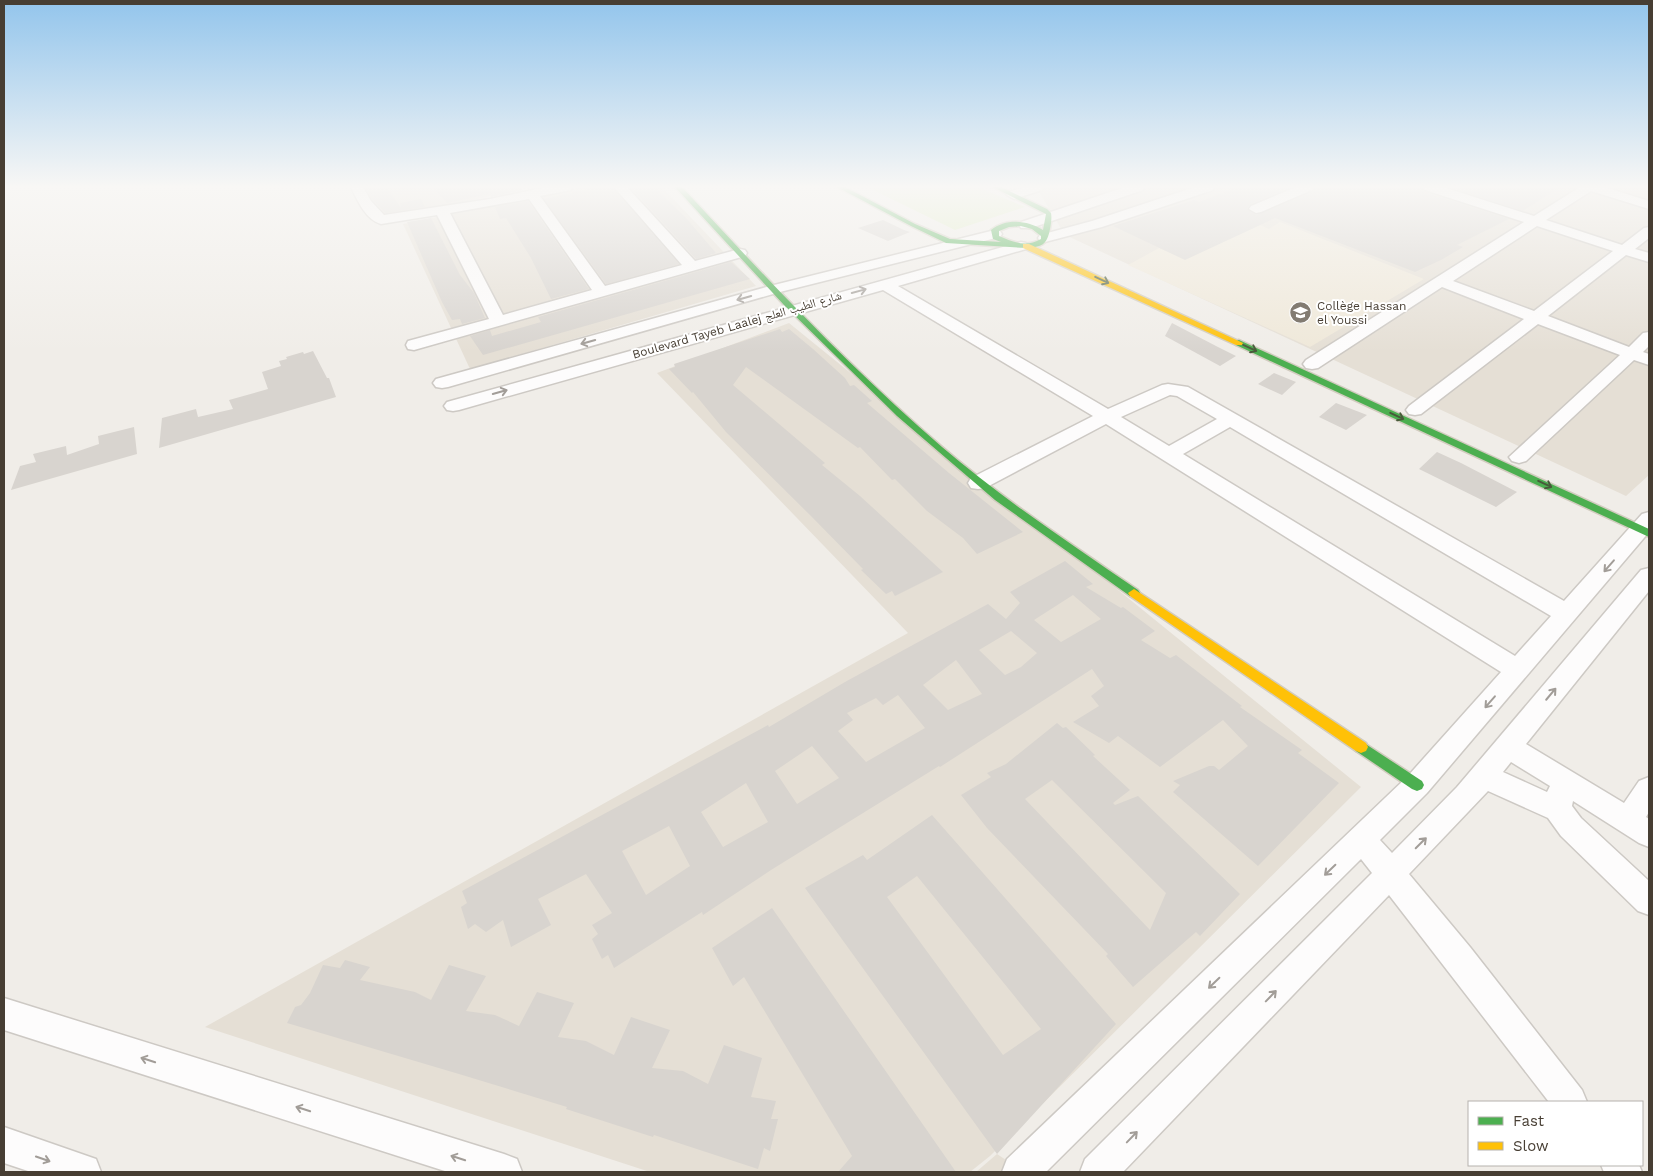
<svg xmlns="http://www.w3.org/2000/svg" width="1653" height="1176" font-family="'Work Sans','Noto Naskh Arabic',sans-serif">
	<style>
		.residential { fill: #e5dfd5 }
		.education { fill: #efe8d9 }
		.green { fill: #e0edc5 }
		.building { fill: #d8d4cf; fill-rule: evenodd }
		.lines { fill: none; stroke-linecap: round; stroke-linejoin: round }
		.street-casing { stroke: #cdc9c4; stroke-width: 3 }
		.fast-casing { stroke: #d2ccbf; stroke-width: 3 }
		.slow-casing { stroke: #d2ccbf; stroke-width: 3 }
		.street { fill: #fdfcfc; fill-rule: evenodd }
		.fast { fill: #4caf50; fill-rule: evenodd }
		.slow { fill: #ffc107; fill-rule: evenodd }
		.oneway { stroke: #485a3a }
		.oneway2 { stroke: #a29d98 }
		.labels { text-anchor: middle; stroke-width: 4; stroke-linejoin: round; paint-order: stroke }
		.far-poi-label { font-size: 12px; fill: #473e33; stroke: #fff; text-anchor: start }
		.far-street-label { font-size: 12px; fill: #473e33; stroke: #fff }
	</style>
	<rect width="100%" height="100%" fill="#f0ede8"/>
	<g class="residential">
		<path d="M362,187H526L386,221Z"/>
		<path d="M583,187H662L756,286L470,369L403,224Z"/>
		<path d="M1036,187H1649V475L1626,496L1061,233L1063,232Z"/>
		<path d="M789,323L1361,787L990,1156L970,1172H650L205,1027L908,633L657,373Z"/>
		<path d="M997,1154L1024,1172H976Z"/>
	</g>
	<path class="education" d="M1280,222L1424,279L1310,347L1128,265L1159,248L1185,259L1260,225L1269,229Z"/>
	<path class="green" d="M867,187H978L1025,207L955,230Z"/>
	<g class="building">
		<path d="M365,187H387L401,208L400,203L421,199L425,207L385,213L373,200Z"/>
		<path d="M432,187H520L522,190L491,197L489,192V194L447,203Z"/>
		<path d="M597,187H612L679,264L606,284L544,199Z"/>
		<path d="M630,187H654L686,218L716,253L696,259Z"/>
		<path d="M1238,187H1291L1250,204L1247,209L1256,215L1313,192L1315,187H1422L1424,192L1509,219L1457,245L1463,247L1441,260L1415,272L1275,218L1185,260L1113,226L1194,200L1199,202Z"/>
		<path d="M1449,187H1560L1523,211Z"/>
		<path d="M528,201L589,289L551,299L531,258L506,218L500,219L495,207Z"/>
		<path d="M431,218L460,275L474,293L485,318L462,324L460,319L452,320L442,302L407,222Z"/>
		<path d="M883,220L904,230L910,232L888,241L858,228Z"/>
		<path d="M731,262L750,279L483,355L470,336L490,330L492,336L541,322L538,317Z"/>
		<path d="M1172,323L1216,346L1236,356L1220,366L1165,336Z"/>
		<path d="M780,329L782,332L789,329L813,349L845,378L850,386L854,385L872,401L867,403L949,473L1023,532L977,554L963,538L927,511L895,479L892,480L860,447L858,448L746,367L733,385L825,463L822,465L860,496L943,572L895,596L892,591L886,594L861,570L863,569L809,514L726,432L693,392L692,393L669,369L675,367L674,364Z"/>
		<path d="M313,351L327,378H329L336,397L159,448L162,418L196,409L198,417L233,409L229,400L268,389L262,372L281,366L279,361L287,359L286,357L303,352L304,354Z"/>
		<path d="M1274,373L1296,382L1282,395L1258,384Z"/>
		<path d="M1336,403L1367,415L1346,430L1319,417Z"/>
		<path d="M134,427L137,454L11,490L20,466L36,462L33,454L66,446L67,455L99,444L98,436Z"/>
		<path d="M1437,452L1461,463L1517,492L1496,507L1419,469Z"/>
		<path d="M1065,561L1093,584L1086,587L1121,608L1123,607L1155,631L1141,640L1170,658L1176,655L1242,706L1240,707L1302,750L1298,753L1339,783L1258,866L1173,792L1180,785L1173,781L1209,766H1214L1219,770L1248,746L1223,720L1160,767L1118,736L1109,743L1073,722L1099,706L1091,696L1104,686L1092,669L940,767L939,766L771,870L703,915L702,912L614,968L608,955L602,959L592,939L598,934L592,925L612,913L586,874L538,899L551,925L511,947L503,920L486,932L475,924L468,929L461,907L467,903L462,891L768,725L769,727L845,682L988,604L1006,619L1020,603L1010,592ZM1073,595L1101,619L1061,642L1034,620ZM1011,631L1037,653L1021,667L1005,675L979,650ZM956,660L982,694L948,710L923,685ZM898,695L925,728L866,762L838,731L853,720L847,713L876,698L883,705ZM812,746L839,778L797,804L775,771ZM746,783L768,822L723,847L701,812ZM669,826L690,866L646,895L622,851Z"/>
		<path d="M1057,723L1063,728L1066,727L1095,755L1093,756L1130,790L1113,803L1115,805L1138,796L1240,894L1200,936L1196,932L1133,987L1106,956L1108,954L987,828L961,795L991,777L987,773L1006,764ZM1052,780L1166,893L1150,930L1025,799Z"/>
		<path d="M932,815L1116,1024L997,1154L805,888L863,855L867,860ZM917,876L1041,1029L1003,1055L887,897Z"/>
		<path d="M772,908L956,1172H838L852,1156L744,977L733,986L712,948Z"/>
		<path d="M345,960L370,967L360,980L415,992L431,1000L449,965L486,976L466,1011L495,1015L519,1026L537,992L574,1003L558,1037L586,1041L614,1055L631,1017L670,1030L652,1068L683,1071L708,1084L724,1045L762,1058L751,1097L776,1101L771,1119H778L770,1151L764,1148L758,1169L654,1135L653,1137L566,1109L567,1107L459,1074L287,1023L295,1007L301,1005L310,993L323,965L340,968Z"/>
	</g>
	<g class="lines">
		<defs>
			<g id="street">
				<path d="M351,187H363L371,201L384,215L490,199L547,187H572L571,190L540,196L605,286L682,265L614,187H627L695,261L740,249L745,250L747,253L745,256L414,350L408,349L406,345L408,341L489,319L437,215L381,224C366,220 357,200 351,187ZM529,199L592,290L503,315L450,213Z"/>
				<path d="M1024,187H1043L1042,190L1014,199L1007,195L1009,192Z"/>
				<path d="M1125,187H1144L1143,190L1031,228H1021L1019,225L1021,222Z"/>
				<path d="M1195,187H1214L1213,190L1102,227L1045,242L1040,241L1038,238L1040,235L1092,221Z"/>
				<path d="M1296,187H1313L1312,190L1261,212L1256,213L1249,209L1251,206Z"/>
				<path d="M1424,187H1443L1534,216L1580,187H1604L1649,201V209L1591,191L1546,220L1622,245L1644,228L1649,227V238L1635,249L1649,253V262L1626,255L1548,316L1629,347L1643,333L1649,332V346L1643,352L1649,354V365L1634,360L1526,461L1519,463L1512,461L1509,457L1620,355L1538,324L1421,414L1415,415L1409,414L1406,410L1409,406L1524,319L1442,287L1318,368L1312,369L1306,368L1303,364L1306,360L1524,222L1425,190ZM1537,226L1613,251L1534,311L1453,281Z"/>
				<path d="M995,230L1000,231L1002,234L1000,237L780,292L448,387L442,388L436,387L433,383L436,379L770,286Z"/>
				<path d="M1021,242L1026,243L1028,246L1026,249L898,286L1108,409L1162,385L1168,384L1188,387L1564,601L1642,514L1649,512V532L1427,793L1380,840L1392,853L1457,787L1641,570L1649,568V591L1526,744L1624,803L1639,781L1649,777V812L1646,817L1649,819V847L1639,843L1573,801L1572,806L1581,818L1649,881V915L1638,911L1561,836L1548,818L1488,791L1409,874L1470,947L1582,1090L1587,1102H1549L1389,895L1123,1172H1080L1085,1159L1372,873L1361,859L1046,1172H1002L1007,1159L1407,777L1501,672L1106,424L985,488L978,489L971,488L968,483L971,478L1093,416L883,290L459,410L453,411L447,410L444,406L447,402ZM1170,395L1177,396L1217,419L1169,446L1121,417ZM1230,427L1551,616L1515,656L1183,454ZM1511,762L1550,786L1547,792L1503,772Z"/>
				<path d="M4,998L504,1154L517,1159L522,1172H448L4,1030Z"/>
				<path d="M4,1127L96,1159L101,1172H31L4,1163Z"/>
				<path d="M1601,1165H1639L1642,1172H1604Z"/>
			</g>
			<g id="fast">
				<path d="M675,187H682C765,277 849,367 942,447C1004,500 1071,544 1138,590L1140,593L1138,596H1130L995,500L897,416L784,305Z"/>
				<path d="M837,187H845L915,224L950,239L1001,242L993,239L991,230C1006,218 1027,220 1043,230L1046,214L993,187H1001L1047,209L1051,213C1052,218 1051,224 1050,229C1047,245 1042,247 1026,248L946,243L911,226ZM1021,226L1032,229L1041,236V239C1026,248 1013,242 999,236V231L1009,227Z"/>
				<path d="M1239,340L1649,529V537L1236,345V341Z"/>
				<path d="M1361,741L1422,781L1424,785L1422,789L1417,791L1412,789L1356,751L1354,747L1356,743Z"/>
			</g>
			<g id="slow">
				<path d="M1023,244H1029L1243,343L1242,345H1236L1023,248Z"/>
				<path d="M1134,589L1366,743L1368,747L1366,751L1361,753L1356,751L1130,596L1128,593Z"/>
			</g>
		</defs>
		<use href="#street" class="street-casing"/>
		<use href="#fast" class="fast-casing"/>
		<use href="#slow" class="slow-casing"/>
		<use href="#street" class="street"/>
		<use href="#fast" class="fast"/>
		<use href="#slow" class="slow"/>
	</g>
	<defs><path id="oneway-shaft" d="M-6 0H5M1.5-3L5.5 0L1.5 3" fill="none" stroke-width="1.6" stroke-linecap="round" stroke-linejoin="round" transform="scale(1.25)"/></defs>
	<g class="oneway">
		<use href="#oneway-shaft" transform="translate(1102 280) rotate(25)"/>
		<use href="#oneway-shaft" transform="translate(1250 348) rotate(25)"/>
		<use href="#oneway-shaft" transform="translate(1397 416) rotate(25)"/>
		<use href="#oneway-shaft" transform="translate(1545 484) rotate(25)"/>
	</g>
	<g class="oneway2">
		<use href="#oneway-shaft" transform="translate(859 291) rotate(-15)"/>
		<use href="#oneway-shaft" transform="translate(744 298) rotate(164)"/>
		<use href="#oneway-shaft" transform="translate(588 342) rotate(164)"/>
		<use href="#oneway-shaft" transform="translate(500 392) rotate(-16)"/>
		<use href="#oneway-shaft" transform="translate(1609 566) rotate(131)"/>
		<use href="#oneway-shaft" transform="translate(1551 694) rotate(-50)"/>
		<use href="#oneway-shaft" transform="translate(1490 702) rotate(131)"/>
		<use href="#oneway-shaft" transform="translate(1421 843) rotate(-45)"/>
		<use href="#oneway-shaft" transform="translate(1330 870) rotate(136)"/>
		<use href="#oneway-shaft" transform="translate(1214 983) rotate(136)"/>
		<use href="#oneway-shaft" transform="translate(1271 996) rotate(-46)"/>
		<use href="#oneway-shaft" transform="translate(148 1060) rotate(-162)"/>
		<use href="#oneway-shaft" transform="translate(303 1109) rotate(-162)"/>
		<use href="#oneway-shaft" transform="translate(1132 1137) rotate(-46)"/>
		<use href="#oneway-shaft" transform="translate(458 1158) rotate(-162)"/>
		<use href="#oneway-shaft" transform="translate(43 1159) rotate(19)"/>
	</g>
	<linearGradient id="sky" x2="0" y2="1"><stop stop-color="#93c5ec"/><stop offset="0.53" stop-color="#f8f7f5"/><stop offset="1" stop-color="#f8f7f5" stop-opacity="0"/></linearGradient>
	<rect width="1653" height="352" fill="url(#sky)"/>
	<defs>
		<symbol id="school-disc" viewBox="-11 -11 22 22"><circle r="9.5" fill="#827b72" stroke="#fff"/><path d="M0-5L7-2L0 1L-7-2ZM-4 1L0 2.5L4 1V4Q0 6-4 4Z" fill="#fff"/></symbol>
	</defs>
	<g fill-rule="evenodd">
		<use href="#school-disc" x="1288" y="300" width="25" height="25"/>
	</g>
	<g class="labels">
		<g class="far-poi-label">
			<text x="1317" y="310">Collège Hassan<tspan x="1317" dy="14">el Youssi</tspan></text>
		</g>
		<g class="far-street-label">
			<text transform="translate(737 325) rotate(-16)" y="4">Boulevard Tayeb Laalej شارع الطيب العلج</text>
		</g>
	</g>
	<rect width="1653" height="1176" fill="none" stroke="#473e33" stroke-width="10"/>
	<rect x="1468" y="1101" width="175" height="65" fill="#ffffff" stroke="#b5b2ad"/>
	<rect x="1478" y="1117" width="25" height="8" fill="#4caf50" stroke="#b5b2ad"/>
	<text x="1513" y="1126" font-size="15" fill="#473e33">Fast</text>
	<rect x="1478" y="1142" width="25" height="8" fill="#ffc107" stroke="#b5b2ad"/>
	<text x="1513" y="1151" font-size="15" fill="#473e33">Slow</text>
</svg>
